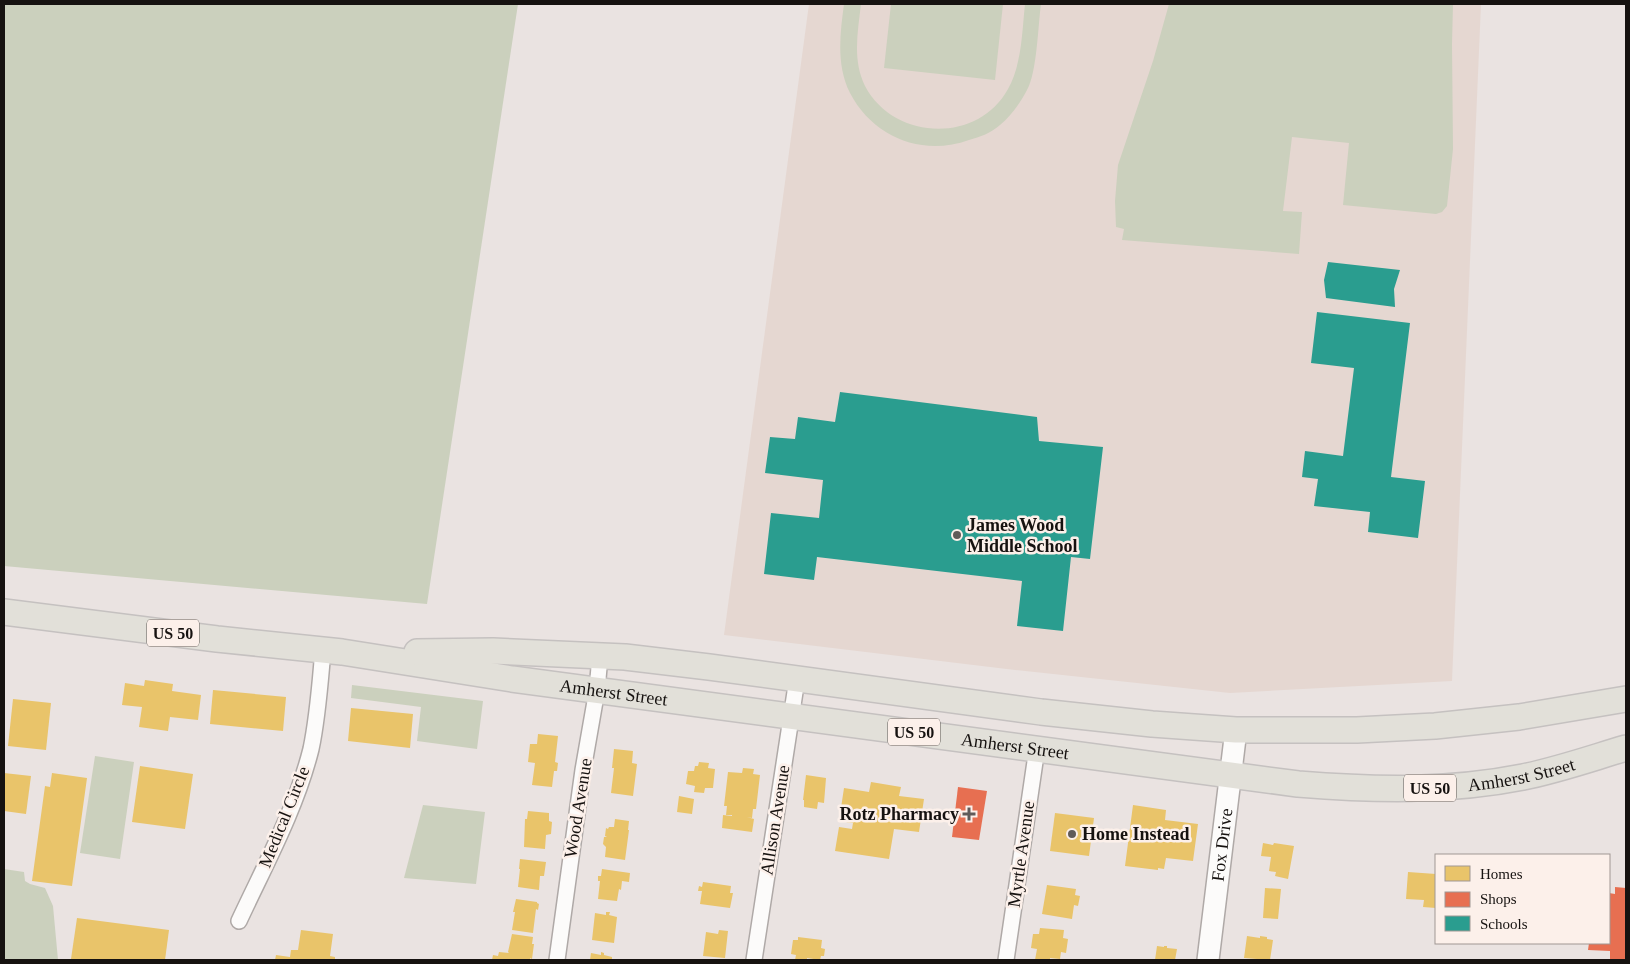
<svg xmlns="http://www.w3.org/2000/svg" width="1630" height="964" font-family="Georgia,serif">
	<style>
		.built { fill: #e5d7d1 }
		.green { fill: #cbd0bd }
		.homes { fill: #e9c46a }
		.shops { fill: #e76f51 }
		.schools { fill: #2a9d8f }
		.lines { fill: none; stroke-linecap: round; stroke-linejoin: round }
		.street-casing { stroke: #afa9a7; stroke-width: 18 }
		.secondary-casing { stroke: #afa9a7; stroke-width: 24 }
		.primary-casing { stroke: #c5c1c0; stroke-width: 28 }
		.street { stroke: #fcfbfa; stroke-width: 15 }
		.secondary { stroke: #fcfbfa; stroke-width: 21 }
		.primary { stroke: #e2e0d9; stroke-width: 25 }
		.poi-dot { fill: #605b59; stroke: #fcf0ea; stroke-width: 2 }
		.labels { text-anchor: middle; stroke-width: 5; stroke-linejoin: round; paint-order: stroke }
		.shield { fill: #fcf0ea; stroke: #5b5551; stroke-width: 1 }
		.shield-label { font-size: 16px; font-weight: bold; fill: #161210 }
		.poi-label { font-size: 18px; font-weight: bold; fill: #161210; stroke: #fcf0ea; text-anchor: start }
		.street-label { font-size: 18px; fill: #161210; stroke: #fcf0ea }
	</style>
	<rect width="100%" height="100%" fill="#eae3e1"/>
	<path class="built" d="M809,4H1481L1452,681L1230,693L1015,670L724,635Z"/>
	<g class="green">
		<path d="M4,4H518L427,604L4,566Z"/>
		<path d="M844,4H861C858,31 852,60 865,86C894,141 978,144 1008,89C1022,64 1022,32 1025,4H1041C1038,25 1037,73 1027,90C1021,102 1011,116 1000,125C991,133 980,137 969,140C922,157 873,137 850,93C836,65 840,34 844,4Z"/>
		<path d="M891,4H1003L995,80L884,68Z"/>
		<path d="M1169,4H1453L1452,44L1453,149L1447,206L1442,212L1436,214L1343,205L1349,143L1292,137L1283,211L1302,212L1299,254L1122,240L1124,229L1116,227L1115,201L1118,165L1153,61Z"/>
		<path d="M352,685L483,701L477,749L417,741L421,707L351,698Z"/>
		<path d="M95,756L134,762L120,859L80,853Z"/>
		<path d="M423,805L485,812L476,884L404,878Z"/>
		<path d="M4,869L24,872L25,881L30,884L45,888L53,906L58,960H4Z"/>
	</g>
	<g class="homes">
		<path d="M145,680L173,684L172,691L201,695L198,720L170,717L168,731L139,727L142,707L122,705L125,683L144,686Z"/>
		<path d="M213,690L286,697L283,731L210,724Z"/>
		<path d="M13,699L51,703L46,750L8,746Z"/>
		<path d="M351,708L413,714L410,748L348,741Z"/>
		<path d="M538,734L558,736L555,762L558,763L557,771H554L552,787L532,785L535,763L528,762L530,744H537Z"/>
		<path d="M614,749L633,751L632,763L637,764L633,796L611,793L614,768H612Z"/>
		<path d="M699,762L709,763L708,768L715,769L713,788H705L704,793L694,792L695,786L686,784L688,771H694L695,766H698Z"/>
		<path d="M140,766L193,774L185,829L132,822Z"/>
		<path d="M743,768L754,769L753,774L760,775L756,809H753L752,818L747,817L754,819L752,832L722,828L723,815L732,816V815H726L727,806H724L728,772L742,773Z"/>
		<path d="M4,773L31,776L26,814L4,811Z"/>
		<path d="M52,773L87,778L72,886L32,881L45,786L50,787Z"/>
		<path d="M806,775L826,778L824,803L818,802L817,809L804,807V800H803Z"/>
		<path d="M871,782L901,787L899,796L924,799L919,832L894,829L889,859L835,851L839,827L852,829L853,823L839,821L844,788L869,792Z"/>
		<path d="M679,796L694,799L692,814L677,812Z"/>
		<path d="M1133,805L1166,810L1165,820L1198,824L1193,861L1166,858L1164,869L1158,868V870L1125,866Z"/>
		<path d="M528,811L549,813V821L552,822L551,834L546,835L545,849L524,847L525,819H527Z"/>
		<path d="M1055,813L1094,818L1089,856L1050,851Z"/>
		<path d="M615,819L629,821L628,830H629L625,860L605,857L606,847L603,844L604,837H607L605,836L606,828L608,829L609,827H614Z"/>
		<path d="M1263,843L1273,845L1274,843L1294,846L1288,879L1275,876L1276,872L1269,871L1271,857L1261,856Z"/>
		<path d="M520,859L546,862L544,876H540L539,890L518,887L520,869H519Z"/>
		<path d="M602,869L630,873L629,882L622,881L621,890L619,889L617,901L598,899L600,881H598V876H601Z"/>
		<path d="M1408,872L1436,874V908L1423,907L1424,900L1406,899Z"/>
		<path d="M703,882L731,886L730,893H733L730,908L700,904L702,891H698L699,886L702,887Z"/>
		<path d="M1047,885L1076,889L1075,895L1080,896L1078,906L1074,905L1072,919L1042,914Z"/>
		<path d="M1265,888L1281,889L1278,919L1263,918Z"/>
		<path d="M516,899L537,902V903L539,904L538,910L536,909L533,933L512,930L515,912H513Z"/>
		<path d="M606,912H610L609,915L617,917L614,943L592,940L595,913L606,915Z"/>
		<path d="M77,918L169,930L165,960H83L71,959Z"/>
		<path d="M1040,928L1064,930L1063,938L1068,939L1066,953L1061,952L1060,959L1050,958V960H1035L1037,949L1031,948L1033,934H1039Z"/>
		<path d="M301,930L333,934L330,956L335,957V960H275L276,955L290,957L291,950H298Z"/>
		<path d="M719,930L728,931L725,958L703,956L706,932L718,934Z"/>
		<path d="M512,934L533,937L532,944H534L532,959L530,958V960H492L493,955L498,956L499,952L509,953L508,952Z"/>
		<path d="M1247,936L1260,938V936L1267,937V939L1273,940L1270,960L1244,958Z"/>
		<path d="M798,937L822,940L821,948L825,949L824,956H821L820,960L807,958V960H795L796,955L791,954L793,940H798Z"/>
		<path d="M1157,946L1164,947V946H1167V948L1177,949L1175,960H1155Z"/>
		<path d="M601,952L604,953V955L612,957V960H590L591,953L601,955Z"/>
	</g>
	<g class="shops">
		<path d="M958,787L987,791L979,840L952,837Z"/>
		<path d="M1615,887L1626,888V960L1610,959V951L1588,950L1589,943H1609V893L1615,894Z"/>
	</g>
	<g class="schools">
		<path d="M1328,262L1400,270L1394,289L1395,307L1326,298L1324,280Z"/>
		<path d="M1317,312L1410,323L1391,477L1425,481L1418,538L1368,532L1370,512L1314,506L1318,479L1302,477L1305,451L1343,456L1354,368L1311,363Z"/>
		<path d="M840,392L1037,417L1039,441L1103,447L1090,559L1071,557L1063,631L1017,626L1022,581L817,557L814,580L764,574L771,513L819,518L823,480L765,473L770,437L795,439L798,417L835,422Z"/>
	</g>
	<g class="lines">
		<defs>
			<g id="street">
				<path d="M239,921C265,865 296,809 311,749C318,716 320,683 323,650"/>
				<path d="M557,960L583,770L597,690L600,656"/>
				<path d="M754,960L797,679"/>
				<path d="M1006,960L1037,748"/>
			</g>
			<g id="secondary">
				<path id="s1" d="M1208,960L1236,730"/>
			</g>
			<g id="primary">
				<path id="s2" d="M4,612L217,639L342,652L512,679L1298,784C1373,790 1448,792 1523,777C1558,770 1592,758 1626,748"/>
				<path d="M417,652L493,651L625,657L709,667L1041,712L1152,724L1236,730H1357L1435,726L1519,717L1626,699"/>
			</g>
		</defs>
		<use href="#street" class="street-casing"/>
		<use href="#secondary" class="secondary-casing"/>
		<use href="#primary" class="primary-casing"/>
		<use href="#street" class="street"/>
		<use href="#secondary" class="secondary"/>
		<use href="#primary" class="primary"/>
	</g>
	<g class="poi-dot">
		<circle cx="957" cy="535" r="5"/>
		<path d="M966.5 806.5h5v5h5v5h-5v5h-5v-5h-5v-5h5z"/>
		<circle cx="1072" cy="834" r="5"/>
	</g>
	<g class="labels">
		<g class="shield">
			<rect x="147" y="619.5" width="52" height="27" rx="4"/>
			<rect x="888" y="718.5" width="52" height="27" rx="4"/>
			<rect x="1404" y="774.5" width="52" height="27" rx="4"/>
		</g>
		<g class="shield-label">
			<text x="173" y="639">US 50</text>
			<text x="914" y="738">US 50</text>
			<text x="1430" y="794">US 50</text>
		</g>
		<g class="poi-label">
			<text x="967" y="531">James Wood<tspan x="967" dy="21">Middle School</tspan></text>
			<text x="959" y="820" text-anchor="end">Rotz Pharmacy</text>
			<text x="1082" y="840">Home Instead</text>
		</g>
		<g class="street-label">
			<text dy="6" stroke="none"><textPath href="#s2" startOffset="615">Amherst Street</textPath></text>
			<text dy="6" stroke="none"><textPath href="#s2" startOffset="1020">Amherst Street</textPath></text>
			<text dy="6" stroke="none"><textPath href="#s2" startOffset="1530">Amherst Street</textPath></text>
			<text transform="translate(578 808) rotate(-81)" y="6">Wood Avenue</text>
			<text transform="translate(284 817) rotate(-68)" y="6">Medical Circle</text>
			<text transform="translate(775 820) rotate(-81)" y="6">Allison Avenue</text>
			<text dy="6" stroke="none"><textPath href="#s1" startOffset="116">Fox Drive</textPath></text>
			<text transform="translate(1021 854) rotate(-82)" y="6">Myrtle Avenue</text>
		</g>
	</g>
	<rect width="1630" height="964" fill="none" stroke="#161210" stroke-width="10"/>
	<rect x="1435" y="854" width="175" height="90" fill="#fcf0ea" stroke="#a09793"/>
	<rect x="1445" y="866" width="25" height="15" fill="#e9c46a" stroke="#a09793"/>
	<text x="1480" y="879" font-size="15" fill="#161210">Homes</text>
	<rect x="1445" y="892" width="25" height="15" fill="#e76f51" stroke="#a09793"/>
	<text x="1480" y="904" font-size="15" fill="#161210">Shops</text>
	<rect x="1445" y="916" width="25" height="15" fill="#2a9d8f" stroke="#a09793"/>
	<text x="1480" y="929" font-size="15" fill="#161210">Schools</text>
</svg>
